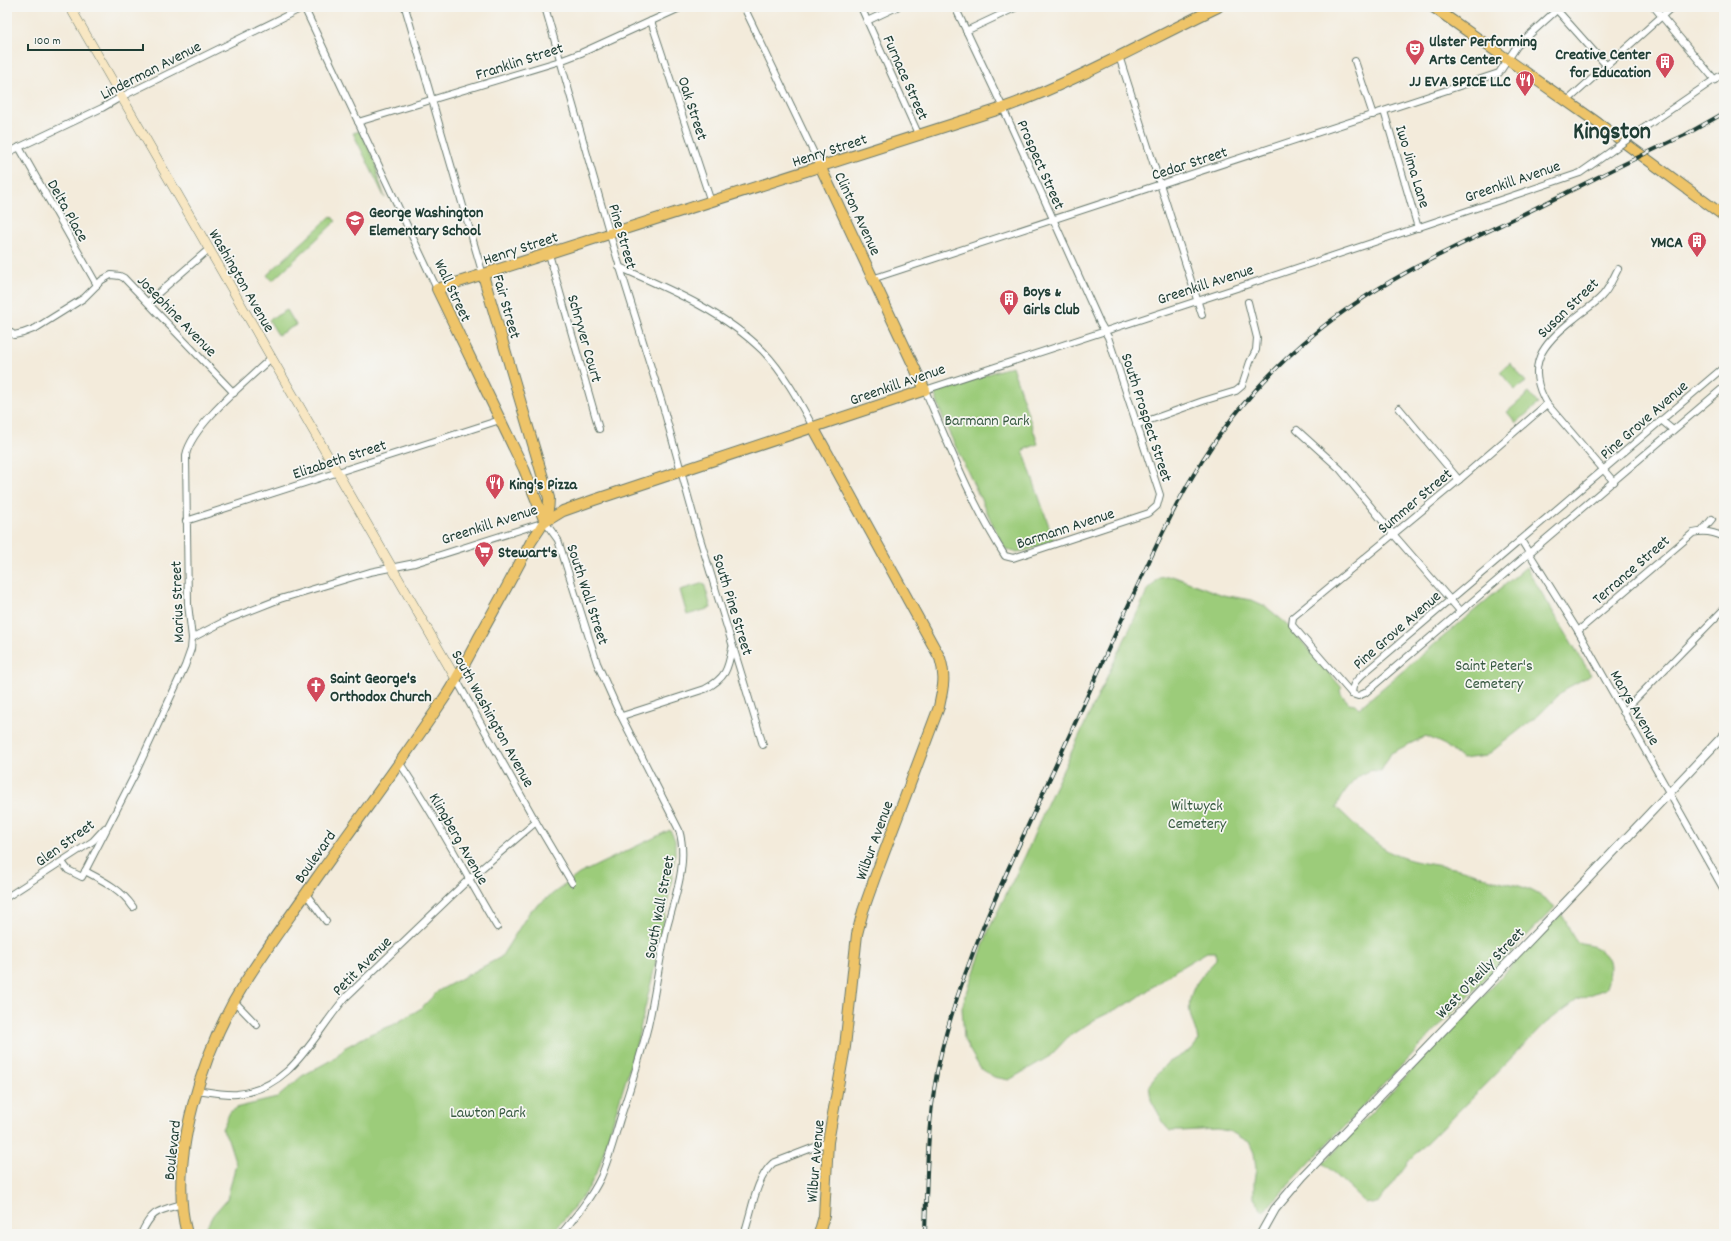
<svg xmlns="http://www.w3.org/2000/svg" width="1731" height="1241" font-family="Dekko,sans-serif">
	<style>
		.green { fill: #9ccc7a; stroke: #5e8457 }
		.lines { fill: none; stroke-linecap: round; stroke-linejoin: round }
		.minor-casing { stroke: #697a6e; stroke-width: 8 }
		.tertiary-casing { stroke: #697a6e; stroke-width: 10 }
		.secondary-casing { stroke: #697a6e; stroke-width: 10 }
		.primary-casing { stroke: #697a6e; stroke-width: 12 }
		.trunk-casing { stroke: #697a6e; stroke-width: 12 }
		.minor { stroke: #fff; stroke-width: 6 }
		.tertiary { stroke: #fff; stroke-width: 8 }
		.secondary { stroke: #f8e7c3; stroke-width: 9 }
		.primary { stroke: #eec469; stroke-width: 10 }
		.trunk { stroke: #eec469; stroke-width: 10 }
		.rail-casing { stroke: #1f3d34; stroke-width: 4 }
		.rail { stroke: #f6f6f2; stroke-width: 2.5; stroke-dasharray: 8; stroke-linecap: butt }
		.minor-bridge-casing { stroke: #697a6e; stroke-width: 8; stroke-linecap: butt }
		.minor-bridge { stroke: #fff; stroke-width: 6 }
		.labels { text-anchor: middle; stroke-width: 3.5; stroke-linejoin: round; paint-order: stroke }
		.poi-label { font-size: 16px; font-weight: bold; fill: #1f3d34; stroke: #f6f6f2; text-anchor: start }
		.street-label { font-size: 16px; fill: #1f3d34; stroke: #f6f6f2 }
		.park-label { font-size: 16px; fill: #385a42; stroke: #f6f6f2 }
		.town-label { font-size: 24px; font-weight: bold; fill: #1f3d34; stroke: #f6f6f2 }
	</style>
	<rect width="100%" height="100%" fill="#f6f6f2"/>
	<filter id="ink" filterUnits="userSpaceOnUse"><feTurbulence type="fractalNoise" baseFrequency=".025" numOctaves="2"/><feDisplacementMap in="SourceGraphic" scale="8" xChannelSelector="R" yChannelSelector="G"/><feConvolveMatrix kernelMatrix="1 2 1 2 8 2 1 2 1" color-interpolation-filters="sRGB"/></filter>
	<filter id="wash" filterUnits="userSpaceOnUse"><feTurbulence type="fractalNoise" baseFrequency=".012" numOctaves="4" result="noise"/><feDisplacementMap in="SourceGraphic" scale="16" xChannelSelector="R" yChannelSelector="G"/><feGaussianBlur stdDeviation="0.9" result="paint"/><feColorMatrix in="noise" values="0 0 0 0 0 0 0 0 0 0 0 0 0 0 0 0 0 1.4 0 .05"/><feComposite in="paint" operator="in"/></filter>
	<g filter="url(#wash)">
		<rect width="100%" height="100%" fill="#f3ebdb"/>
		<g class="green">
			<path d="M360,131L376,163L378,177L385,198L353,133Z"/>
			<path d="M331,216L336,221L272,281L267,275Z"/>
			<path d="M287,310L296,325L278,335L269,320Z"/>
			<path d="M1510,363L1526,382L1515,390L1500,372Z"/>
			<path d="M1012,366L1038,444L1023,450L1054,541C1039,545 1014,560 1003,546L945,424L934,392Z"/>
			<path d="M1529,393L1538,404L1516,423L1507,412Z"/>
			<path d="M1526,567L1591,675L1565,689L1540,714L1486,756L1462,759L1445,745L1426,736L1391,753L1381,771C1377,771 1372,770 1368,771C1355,776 1341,795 1336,807C1355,824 1374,846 1398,856C1419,864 1442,865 1463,870C1474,872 1484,878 1495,880C1523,887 1532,887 1555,907L1418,1048L1263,1212L1254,1198V1182L1256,1168L1254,1153L1249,1142L1231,1132L1218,1129L1181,1131H1170L1166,1127L1151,1100L1149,1085L1166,1064L1192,1049L1198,1041C1197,1032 1193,1025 1191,1017C1184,993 1201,976 1216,960V952H1207L1176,970L1133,1001L1094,1020L1068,1037L1050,1056L1009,1080L994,1077L980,1068L964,1040L962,1007L989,929L1026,854L1046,806L1148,590L1159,578L1172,576L1223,595L1252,600L1265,606L1287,624L1342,688L1340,690L1341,694L1349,703L1355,704L1359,708Z"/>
			<path d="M704,583L711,608L687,615L680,590Z"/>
			<path d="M670,830L675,840V856L671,885L655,966L635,1050L599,1167L590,1186L578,1202L552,1234H210L207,1226L213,1215L227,1199L236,1164L228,1139L222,1129L230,1112L239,1107L277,1098L302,1076L335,1058L344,1048L370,1034L393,1025L420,1009L438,991L501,957L530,911L579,874Z"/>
			<path d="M1561,914C1567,921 1572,938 1579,943C1583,945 1590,945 1594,947C1614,956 1612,971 1605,989L1577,1000L1546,1023L1409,1161L1379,1202L1373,1204L1366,1203L1323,1163Z"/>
		</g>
	</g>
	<g filter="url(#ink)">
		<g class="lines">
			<defs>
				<g id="minor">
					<path d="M304,7L437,289"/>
					<path d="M405,7L483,275"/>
					<path d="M545,7L610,235L662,403L698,532L763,745"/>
					<path d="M744,7L821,168"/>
					<path d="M861,7L919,136"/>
					<path d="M955,7L1003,108L1100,323L1108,337L1160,495L1157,506L1149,513L1013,558L1005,556C972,504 949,446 925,390L1243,286L1509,197L1580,173L1610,152"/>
					<path d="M1654,7L1715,80"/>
					<path d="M1557,10L1606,65"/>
					<path d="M651,21L711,202"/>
					<path d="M867,21L897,7"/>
					<path d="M966,31L1017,7"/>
					<path d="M1119,56L1202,315"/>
					<path d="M1355,61L1373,115"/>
					<path d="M1566,102L1672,7"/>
					<path d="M1384,111L1418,228"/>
					<path d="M358,122L560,61L581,53L682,7"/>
					<path d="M1635,134L1724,73"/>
					<path d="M19,147L97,285"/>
					<path d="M7,153L102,108L121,97L304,7"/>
					<path d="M549,254L599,429"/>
					<path d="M619,267C669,289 724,312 763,351C784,373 799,401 813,427"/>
					<path d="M872,279L1499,73L1517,46L1560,7"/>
					<path d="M148,302L209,249"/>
					<path d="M7,330L14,335L23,333L36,328L84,298L102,280L111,275L120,276L124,278L234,393"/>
					<path d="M1399,408L1459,480"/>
					<path d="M1661,420L1673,430"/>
					<path d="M1136,425L1203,401L1236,391L1242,386L1250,362L1256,350L1257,338L1248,302"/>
					<path d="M1297,430L1340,469L1394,535L1460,611"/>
					<path d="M1614,482L1547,404C1524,365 1543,343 1574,319C1583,311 1594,305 1602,296C1609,289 1613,278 1618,269"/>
					<path d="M186,521L500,420"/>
					<path d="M1702,531L1712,519"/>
					<path d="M1521,540L1578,631L1724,890"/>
					<path d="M1578,631L1693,533C1704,530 1714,532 1724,537"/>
					<path d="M192,638L229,619L280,599L370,572L415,563L545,522L558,540L597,663L618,710L679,830C689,863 674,899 666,931C659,962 655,995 648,1026C640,1058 630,1089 620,1119C614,1139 609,1158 601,1177C591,1198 576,1216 561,1234"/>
					<path d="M456,679L536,822L572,883"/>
					<path d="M1352,694C1352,684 1356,681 1363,674L1724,367"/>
					<path d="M1352,694L1358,696L1365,693L1724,387"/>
					<path d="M1352,694L1292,625L1293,617L1459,480L1547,404"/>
					<path d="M1623,712L1724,609"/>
					<path d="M622,716L705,689C726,678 728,669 732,648"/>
					<path d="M399,762C435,815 464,872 497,927"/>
					<path d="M62,862L68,870L82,877L134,776L185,666L191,649L192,638L188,604L186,455C192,425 248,380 271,358"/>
					<path d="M85,871C104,881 121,889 133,907"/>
					<path d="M306,894L326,921"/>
					<path d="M7,897L93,841L105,828"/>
					<path d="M234,1001L257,1025"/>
					<path d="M197,1090C210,1092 224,1095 237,1094C293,1088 313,1035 346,997L468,880L536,822"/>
					<path d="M141,1234C152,1210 158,1211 182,1204"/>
					<path d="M744,1234C752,1212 755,1179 773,1163L828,1142"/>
				</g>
				<path id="tertiary" d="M1261,1234L1275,1209L1303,1176L1546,923L1724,735"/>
				<path id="secondary" d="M70,7L456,679"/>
				<g id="primary">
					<path d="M813,427L940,658C946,677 943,688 939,707L875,877L863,911L857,934L845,1047L828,1142L824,1216L819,1234"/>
					<path d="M545,522L524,469L437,289L1003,108C1077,81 1147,41 1218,7"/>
					<path d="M545,522L563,511L594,500L925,390L821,168"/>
					<path d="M187,1234C167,1159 204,1048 244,984C266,948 292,914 316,879C359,818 405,757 447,694C458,677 468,658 478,639C496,607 514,574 531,542C542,525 549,519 549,498L483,275"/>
				</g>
				<path id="trunk" d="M1433,7L1595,121L1724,216"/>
			</defs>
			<use href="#minor" class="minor-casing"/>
			<use href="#tertiary" class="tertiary-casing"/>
			<use href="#secondary" class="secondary-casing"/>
			<use href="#primary" class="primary-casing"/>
			<use href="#trunk" class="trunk-casing"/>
			<use href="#minor" class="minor"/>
			<use href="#tertiary" class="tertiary"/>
			<use href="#secondary" class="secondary"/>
			<use href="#primary" class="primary"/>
			<use href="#trunk" class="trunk"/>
			<defs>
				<path id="rail" d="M925,1234C927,1172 927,1110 942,1049C969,943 1020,845 1065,745C1092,687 1117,628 1145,570C1160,538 1175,505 1194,474C1225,422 1267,373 1314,334C1373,285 1442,253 1511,220C1569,192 1626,162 1685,135L1724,113"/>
			</defs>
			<use href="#rail" class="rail-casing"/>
			<use href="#rail" class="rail"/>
			<defs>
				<path id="minor-bridge" d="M1610,152L1635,134"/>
			</defs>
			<use href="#minor-bridge" class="minor-bridge-casing"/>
			<use href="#minor-bridge" class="minor-bridge"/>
		</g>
	</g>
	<defs>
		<symbol id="theatre-pin" viewBox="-11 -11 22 30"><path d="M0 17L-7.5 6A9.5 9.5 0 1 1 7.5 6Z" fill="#d1495b" stroke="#f6f6f2"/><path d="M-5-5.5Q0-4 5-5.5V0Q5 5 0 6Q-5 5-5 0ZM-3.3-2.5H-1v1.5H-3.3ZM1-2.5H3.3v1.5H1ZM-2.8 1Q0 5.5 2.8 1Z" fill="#fff"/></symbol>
		<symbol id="building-pin" viewBox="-11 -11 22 30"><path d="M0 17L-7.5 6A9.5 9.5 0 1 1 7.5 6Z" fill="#d1495b" stroke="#f6f6f2"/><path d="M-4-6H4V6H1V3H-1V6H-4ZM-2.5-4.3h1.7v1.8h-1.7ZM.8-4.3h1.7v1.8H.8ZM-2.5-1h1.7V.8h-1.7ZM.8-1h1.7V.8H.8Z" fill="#fff"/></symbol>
		<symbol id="restaurant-pin" viewBox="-11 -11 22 30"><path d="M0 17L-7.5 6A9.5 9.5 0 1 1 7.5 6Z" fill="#d1495b" stroke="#f6f6f2"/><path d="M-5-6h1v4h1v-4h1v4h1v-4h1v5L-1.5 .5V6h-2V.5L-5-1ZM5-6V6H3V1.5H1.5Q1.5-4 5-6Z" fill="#fff"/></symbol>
		<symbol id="school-pin" viewBox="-11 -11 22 30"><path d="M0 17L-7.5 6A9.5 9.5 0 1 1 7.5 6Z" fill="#d1495b" stroke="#f6f6f2"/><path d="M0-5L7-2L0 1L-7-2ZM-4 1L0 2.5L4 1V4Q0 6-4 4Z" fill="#fff"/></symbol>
		<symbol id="supermarket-pin" viewBox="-11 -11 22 30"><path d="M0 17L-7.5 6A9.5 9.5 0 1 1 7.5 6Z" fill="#d1495b" stroke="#f6f6f2"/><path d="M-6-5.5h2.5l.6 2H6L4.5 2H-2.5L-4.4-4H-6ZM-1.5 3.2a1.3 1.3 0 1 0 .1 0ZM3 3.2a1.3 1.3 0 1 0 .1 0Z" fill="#fff"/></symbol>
		<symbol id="church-pin" viewBox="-11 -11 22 30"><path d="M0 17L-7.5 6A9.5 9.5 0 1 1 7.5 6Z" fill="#d1495b" stroke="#f6f6f2"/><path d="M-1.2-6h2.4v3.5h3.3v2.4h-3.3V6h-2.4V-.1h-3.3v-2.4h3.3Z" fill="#fff"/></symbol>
	</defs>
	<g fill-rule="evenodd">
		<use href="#theatre-pin" x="1404" y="38" width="22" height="30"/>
		<use href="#building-pin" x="1654" y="51" width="22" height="30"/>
		<use href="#restaurant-pin" x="1514" y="69" width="22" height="30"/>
		<use href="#school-pin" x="344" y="209" width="22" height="30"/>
		<use href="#building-pin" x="1686" y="230" width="22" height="30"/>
		<use href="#building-pin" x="998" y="288" width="22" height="30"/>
		<use href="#restaurant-pin" x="484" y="472" width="22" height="30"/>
		<use href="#supermarket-pin" x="473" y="540" width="22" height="30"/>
		<use href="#church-pin" x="305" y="675" width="22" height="30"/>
	</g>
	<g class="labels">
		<g class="poi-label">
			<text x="1429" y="46">Ulster Performing<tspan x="1429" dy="18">Arts Center</tspan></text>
			<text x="1651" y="59" text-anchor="end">Creative Center<tspan x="1651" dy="18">for Education</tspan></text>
			<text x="1511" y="86" text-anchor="end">JJ EVA SPICE LLC</text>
			<text x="369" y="217">George Washington<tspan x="369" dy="18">Elementary School</tspan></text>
			<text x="1683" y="247" text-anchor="end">YMCA</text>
			<text x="1023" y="296">Boys &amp;<tspan x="1023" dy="18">Girls Club</tspan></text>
			<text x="509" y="489">King's Pizza</text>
			<text x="498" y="557">Stewart's</text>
			<text x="330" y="683">Saint George's<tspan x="330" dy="18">Orthodox Church</tspan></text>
		</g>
		<g class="street-label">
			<text transform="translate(519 60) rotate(-18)" y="6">Franklin Street</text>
			<text transform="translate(150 69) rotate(-27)" y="6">Linderman Avenue</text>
			<text transform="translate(907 77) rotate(66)" y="6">Furnace Street</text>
			<text transform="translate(694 108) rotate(72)" y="6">Oak Street</text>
			<text transform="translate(829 149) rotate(-18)" y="6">Henry Street</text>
			<text transform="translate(1189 162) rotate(-18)" y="6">Cedar Street</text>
			<text transform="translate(1042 164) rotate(66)" y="6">Prospect Street</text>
			<text transform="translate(1414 166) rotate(73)" y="6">Iwo Jima Lane</text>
			<text transform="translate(1512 180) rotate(-19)" y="6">Greenkill Avenue</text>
			<text transform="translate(69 210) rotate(61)" y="6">Delta Place</text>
			<text transform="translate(859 213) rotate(65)" y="6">Clinton Avenue</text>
			<text transform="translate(624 236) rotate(74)" y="6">Pine Street</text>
			<text transform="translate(520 247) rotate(-18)" y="6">Henry Street</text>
			<text transform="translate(243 280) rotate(60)" y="6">Washington Avenue</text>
			<text transform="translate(1205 283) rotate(-18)" y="6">Greenkill Avenue</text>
			<text transform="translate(454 290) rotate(65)" y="6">Wall Street</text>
			<text transform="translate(508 306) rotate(74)" y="6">Fair Street</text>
			<text transform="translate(1567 307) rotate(-44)" y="6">Susan Street</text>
			<text transform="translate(178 315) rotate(46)" y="6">Josephine Avenue</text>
			<text transform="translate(586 338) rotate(74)" y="6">Schryver Court</text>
			<text transform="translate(897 383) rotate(-19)" y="6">Greenkill Avenue</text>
			<text transform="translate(1148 417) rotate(72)" y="6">South Prospect Street</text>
			<text transform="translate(1643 419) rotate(-41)" y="6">Pine Grove Avenue</text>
			<text transform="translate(339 458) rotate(-18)" y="6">Elizabeth Street</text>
			<text transform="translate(1414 500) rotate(-40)" y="6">Summer Street</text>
			<text transform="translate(489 523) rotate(-18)" y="6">Greenkill Avenue</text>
			<text transform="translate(1065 527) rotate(-18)" y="6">Barmann Avenue</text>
			<text transform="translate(1630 569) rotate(-41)" y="6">Terrance Street</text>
			<text transform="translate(589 594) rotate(72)" y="6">South Wall Street</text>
			<text transform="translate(176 602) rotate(-92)" y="6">Marius Street</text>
			<text transform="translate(734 604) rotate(73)" y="6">South Pine Street</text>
			<text transform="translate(1396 629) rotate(-41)" y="6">Pine Grove Avenue</text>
			<text transform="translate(1636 707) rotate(60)" y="6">Marys Avenue</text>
			<text transform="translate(494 718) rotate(61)" y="6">South Washington Avenue</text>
			<text transform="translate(460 838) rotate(60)" y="6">Klingberg Avenue</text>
			<text transform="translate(873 840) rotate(-70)" y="6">Wilbur Avenue</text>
			<text transform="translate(64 842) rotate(-36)" y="6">Glen Street</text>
			<text transform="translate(314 856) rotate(-55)" y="6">Boulevard</text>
			<text transform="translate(658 907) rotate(-79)" y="6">South Wall Street</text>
			<text transform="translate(361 965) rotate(-45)" y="6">Petit Avenue</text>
			<text transform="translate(1479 972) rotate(-46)" y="6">West O'Reilly Street</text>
			<text transform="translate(171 1150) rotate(-84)" y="6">Boulevard</text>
			<text transform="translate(814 1161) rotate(-85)" y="6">Wilbur Avenue</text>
		</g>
		<g class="park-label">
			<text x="987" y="425">Barmann Park</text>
			<text x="1494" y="670">Saint Peter's<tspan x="1494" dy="18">Cemetery</tspan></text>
			<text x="1197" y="810">Wiltwyck<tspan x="1197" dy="18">Cemetery</tspan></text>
			<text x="488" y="1117">Lawton Park</text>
		</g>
		<g class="town-label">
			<text x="1612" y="138">Kingston</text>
		</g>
	</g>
	<rect width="1731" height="1241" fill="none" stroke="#f6f6f2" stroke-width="24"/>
	<path d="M28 44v6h115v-6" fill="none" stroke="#1f3d34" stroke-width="2"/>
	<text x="34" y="44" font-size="12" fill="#1f3d34" stroke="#f6f6f2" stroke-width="3" paint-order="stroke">100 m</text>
</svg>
